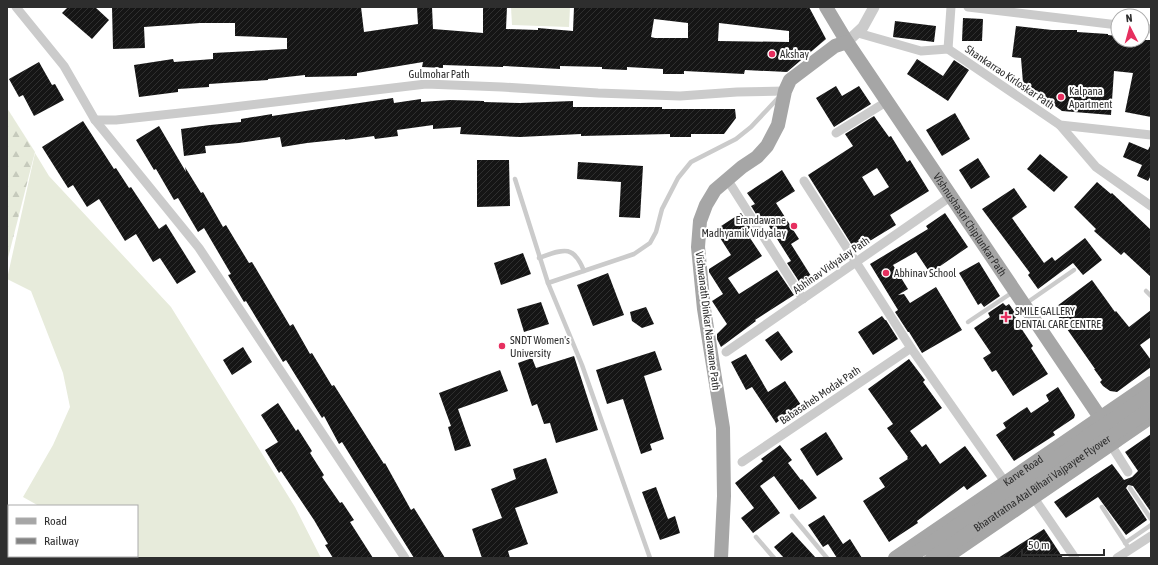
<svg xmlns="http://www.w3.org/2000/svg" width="1158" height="565" font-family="'Asap Condensed',sans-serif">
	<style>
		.grass { fill: #e7ebdb }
		.forest { fill: url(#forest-firs) }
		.building { fill: url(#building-hatch); fill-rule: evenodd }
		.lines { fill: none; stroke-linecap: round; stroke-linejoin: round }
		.service { stroke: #cbcbcb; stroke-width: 4.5 }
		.minor { stroke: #cbcbcb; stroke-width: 9 }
		.tertiary { stroke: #cbcbcb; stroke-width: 11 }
		.primary { stroke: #a6a6a6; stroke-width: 14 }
		.rail-casing { stroke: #838383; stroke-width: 4.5 }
		.rail { stroke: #fff; stroke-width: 3; stroke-dasharray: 9; stroke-linecap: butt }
		.primary-bridge { stroke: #a6a6a6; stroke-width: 14 }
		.poi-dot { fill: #e62f5f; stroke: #fff; stroke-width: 1.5 }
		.labels { text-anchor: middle; stroke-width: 4; stroke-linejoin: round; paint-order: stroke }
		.poi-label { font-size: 11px; fill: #2e2e2e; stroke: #fff; text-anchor: start }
		.street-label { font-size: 11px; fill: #2e2e2e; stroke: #fff }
	</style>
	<defs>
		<pattern id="forest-firs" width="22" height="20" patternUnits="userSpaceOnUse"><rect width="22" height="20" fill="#e7ebdb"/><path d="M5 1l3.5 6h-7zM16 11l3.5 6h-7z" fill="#c6cabc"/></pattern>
		<pattern id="building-hatch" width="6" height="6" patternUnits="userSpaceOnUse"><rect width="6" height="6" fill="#151515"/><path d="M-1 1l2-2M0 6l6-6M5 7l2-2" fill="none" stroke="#2f2f2f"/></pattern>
	</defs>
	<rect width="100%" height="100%" fill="#fff"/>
	<g class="grass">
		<path d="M511,7H570L569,27L512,25Z"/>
		<path d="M35,153L49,176L171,307L295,507L321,558H107L106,556H137V506H39L23,497L53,445L70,407L63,373L31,291L7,279Z"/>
	</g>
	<path class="forest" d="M7,108L35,152L7,262Z"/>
	<g class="building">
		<path d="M68,7H95L109,20L92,39L62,13Z"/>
		<path d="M112,7H361L364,32L418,24L417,7H432L433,29L483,33V7H507L506,29L538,30V28L573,31L574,7H809L826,39L787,72L745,70L744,74L684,71V74H663V69L627,67V70L602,69V67L560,66V69L503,66V67L443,65V68L422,67L423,62L357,73V76L305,77V75L268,79V80L209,84V87L178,89V92L139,97L134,65L173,59L174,62L213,59V53L287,49V38L235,36V23H200L144,27L145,48L113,49ZM654,19L688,23V38H655L651,37ZM719,23L789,31V42L718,41Z"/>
		<path d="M963,18L983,19L982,41H962Z"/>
		<path d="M895,21L936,26L934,42L893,37Z"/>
		<path d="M1016,26L1052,30H1077V32L1108,34V35L1118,36V40H1151V117L1125,112L1133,73L1114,71L1111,115L1062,111L1023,83L1021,58L1012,57Z"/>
		<path d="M917,59L943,76L954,60L969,70L948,101L907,74Z"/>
		<path d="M39,62L52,85L55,84L64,100L34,116L23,95L19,97L9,79Z"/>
		<path d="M836,86L842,96L859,86L871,104L834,127L816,98Z"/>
		<path d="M393,98L394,103L421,99V102L450,100L484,101V102L520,103L573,101V107H662V109H735L736,118L724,134H691V137H670V134L581,136V134L520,137L460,134L461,127L433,129V125L397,130L398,136L375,139L374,136L345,140V139L307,143L282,147L280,137L239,143L205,146L206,153L184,156L181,129L210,125L241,122V119L272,114V116Z"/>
		<path d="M955,113L970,139L942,156L926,130Z"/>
		<path d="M874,116L889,137L891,136L907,162L910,160L929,191L890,215L896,225L855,250L808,175L853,146L845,134ZM877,168L889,187L874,196L862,177Z"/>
		<path d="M83,121L114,169L116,168L129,188L131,187L159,229L166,224L196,272L177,284L160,258L153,262L136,234L125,241L99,199L87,207L73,185L68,188L42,147Z"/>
		<path d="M159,126L186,172L185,167L201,193L203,192L223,227L226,225L249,263L252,262L290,326L293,324L310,354L312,353L332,386L334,385L384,464L385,463L411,510L414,508L445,558H414L342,442L339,444L324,416L322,418L286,360L283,362L246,301L244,302L228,275L231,274L204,228L198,232L178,198L174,200L156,169L154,170L136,140Z"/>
		<path d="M1129,142L1148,150L1151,144V175L1148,181L1137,176L1142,165L1123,157Z"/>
		<path d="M1040,154L1068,177L1054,192L1027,169Z"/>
		<path d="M978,158L990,177L971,189L959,170Z"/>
		<path d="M477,160H509L510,206L477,207Z"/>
		<path d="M578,162L643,166L640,218L619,217L621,182L577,179Z"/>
		<path d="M782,170L795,191L776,203L799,239L791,244L811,276L800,283L787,263L791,261L767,223L763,225L751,206L755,204L747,193Z"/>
		<path d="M1097,182L1111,194L1112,193L1151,230V277L1124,252L1121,255L1094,231L1096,229L1074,207Z"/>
		<path d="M1014,188L1027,207L1012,218L1044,263L1052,257L1055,261L1085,238L1102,260L1083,275L1073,263L1038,289L1028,275L1030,273L982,209Z"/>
		<path d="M741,213L753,232L748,235L762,256L728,278L739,294L777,270L794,295L755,320L756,321L721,347L717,339V334L727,324L712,301L723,294L709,272V269L731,255L715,230Z"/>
		<path d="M945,213L968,247L930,273L916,252L893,265L908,289L898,295L904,294L910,303L936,287L962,330L922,353L909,332H908L895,312L898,310L870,264L928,229L926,226Z"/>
		<path d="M523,253L531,274L501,285L494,263Z"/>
		<path d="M979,262L1000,296L984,307L981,303L978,305L959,273Z"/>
		<path d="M608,273L624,315L593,326L577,285Z"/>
		<path d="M1092,280L1115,312L1116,311L1129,327L1151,310V337L1140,345L1151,360V367L1117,392L1110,391L1103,386L1100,382L1102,380L1094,369H1095L1053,309Z"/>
		<path d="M541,302L549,324L524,332L517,309Z"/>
		<path d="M1003,303L1006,306L1009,304L1016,314L1014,315L1016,318L1015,319L1033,346L1031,348L1048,374L1013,396L996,370L992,372L983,358L991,353L974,328L990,317L988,313Z"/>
		<path d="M646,307L654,324L642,328L632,321L630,312Z"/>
		<path d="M882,316L885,320H886L898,339L873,355L858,332Z"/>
		<path d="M778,331L793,352L781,361L765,340Z"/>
		<path d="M243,347L252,362L232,375L223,360Z"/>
		<path d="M655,351L662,370L644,376L664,439L650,444L652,450L641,454L623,399L607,404L596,370Z"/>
		<path d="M746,354L768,392L785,381L801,405L776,423L752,387L746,390L731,362Z"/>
		<path d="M574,356L598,430L556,443L550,423L544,424L537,404L532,406L518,363L532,358L536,368Z"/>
		<path d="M909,359L925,380L923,382L942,408L910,431L922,447L926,444L940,464L965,446L987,476L967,490L964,486L917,521L918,523L889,542L863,501L885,487L879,478L908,459L907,458L908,457L887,428L893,424L868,389Z"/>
		<path d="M500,370L508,391L458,409L471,446L455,451L448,427L451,426L439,393Z"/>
		<path d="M1058,387L1073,411L1075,415L1074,418L1053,432L1055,435L1014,461L996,435L1006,428L1003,423L1027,407L1031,413L1049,401L1046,395Z"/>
		<path d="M278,403L296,431L298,429L312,451L310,453L324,475L322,477L340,503L342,502L354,520L350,522L373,558H333L325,545L328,544L314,520L281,471L279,473L265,450L278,442L261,415Z"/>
		<path d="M826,432L843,459L817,476L800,449Z"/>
		<path d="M1151,434V512L1133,486L1128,485L1126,488L1147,520L1126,535L1098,497L1066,518L1054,502L1112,464L1124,480L1132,477L1138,471L1125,452Z"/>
		<path d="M780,445L792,460L788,463L801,480L802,479L817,498L799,510L774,476L760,486L780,513L753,533L741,518L754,508L735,483L763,461L761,459Z"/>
		<path d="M546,458L558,493L515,508L528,544L508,551L510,558H482L472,529L502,518L491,489L516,479L513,469Z"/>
		<path d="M656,487L668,519L675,516L680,533L660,540L642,492Z"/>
		<path d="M824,515L843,544L850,539L862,558H837L828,544L823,547L808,525Z"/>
		<path d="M1044,529L1063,558H998Z"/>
		<path d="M792,532L816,558H784L774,547Z"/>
	</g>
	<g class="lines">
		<g class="service">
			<path d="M515,179L548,283L582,365L650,558"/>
			<path d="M539,258C562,250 573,243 584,271"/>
			<path d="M548,283L634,254L650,243L656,232L662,209L678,178L691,162L736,139L751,127L780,96"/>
			<path d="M1146,291L1151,296"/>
			<path d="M1025,304L1074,270"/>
			<path d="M968,322L1013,292"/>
			<path d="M1130,488L1151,519"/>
			<path d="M1102,507L1130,550"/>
			<path d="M792,516L827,558"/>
			<path d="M756,537L774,558"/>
			<path d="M1125,543L1151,525"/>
		</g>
		<g class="minor">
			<path d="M16,7L64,66L95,120L199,248L405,558"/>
			<path d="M968,7L1118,25"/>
			<path d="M1142,28L1151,29"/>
			<path d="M858,33L921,51L948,49L1060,125L1151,135"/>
			<path d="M948,49L951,7"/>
			<path d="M95,120H116L217,109L426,84L502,87L598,93L680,96L737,92L785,91"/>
			<path d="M1060,125L1096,167L1151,206"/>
			<path d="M836,133L886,102"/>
			<path d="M727,179L803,299"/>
			<path d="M804,181L911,348L1005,482"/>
			<path d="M726,352L950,197"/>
			<path d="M1111,445L1128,472"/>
			<path d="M742,462L911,348"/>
			<path d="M1034,498L1075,558"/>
			<path d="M1117,558L1151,536"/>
		</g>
		<path class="tertiary" d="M847,42L863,27L874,7"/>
		<g class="primary">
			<path id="s1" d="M826,7L847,42L1116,441"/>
			<path d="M721,558L724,496L723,428L704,309L698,247L700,221L706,205L715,190L742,167L757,157L767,146L778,125L785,91L790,80L835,46L847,42"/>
			<path id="s2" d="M895,558L1151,383"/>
			<path d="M945,558L1151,417"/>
		</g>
		<defs>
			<g id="rail">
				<path d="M915,558L1151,396"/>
				<path d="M926,558L1151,404"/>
			</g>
		</defs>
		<use href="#rail" class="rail-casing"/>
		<use href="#rail" class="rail"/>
		<g class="primary-bridge">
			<path d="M909,558L1151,393"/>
			<path id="s3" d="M932,558L1151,409"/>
		</g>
	</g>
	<g class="poi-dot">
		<circle cx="772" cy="54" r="4"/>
		<circle cx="1061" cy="97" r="4"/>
		<circle cx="794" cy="226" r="4"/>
		<circle cx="886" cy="273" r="4"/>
		<path d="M1004 311h4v4h4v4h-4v4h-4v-4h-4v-4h4z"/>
		<circle cx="502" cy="346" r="4"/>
	</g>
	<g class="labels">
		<g class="poi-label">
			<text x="780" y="58">Akshay</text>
			<text x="1069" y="95">Kalpana<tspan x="1069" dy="13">Apartment</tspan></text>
			<text x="786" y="224" text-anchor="end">Erandawane<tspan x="786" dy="13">Madhyamik Vidyalay</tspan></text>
			<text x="894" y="277">Abhinav School</text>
			<text x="1015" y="315">SMILE GALLERY<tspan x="1015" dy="13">DENTAL CARE CENTRE</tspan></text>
			<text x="510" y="344">SNDT Women's<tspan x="510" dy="13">University</tspan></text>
		</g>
		<g class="street-label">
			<text x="439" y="78">Gulmohar Path</text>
			<text transform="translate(1010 77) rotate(34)" y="4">Shankarrao Kirloskar Path</text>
			<text dy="4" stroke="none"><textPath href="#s1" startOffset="261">Vishnushastri Chiplunkar Path</textPath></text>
			<text transform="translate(831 265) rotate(-35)" y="4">Abhinav Vidyalay Path</text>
			<text transform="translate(708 321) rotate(83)" y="4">Vishwanath Dinkar Narawane Path</text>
			<text transform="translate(820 395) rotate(-34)" y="4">Babasaheb Modak Path</text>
			<text dy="4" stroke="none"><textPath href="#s2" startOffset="155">Karve Road</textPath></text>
			<text dy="4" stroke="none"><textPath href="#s3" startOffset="133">Bharatratna Atal Bihari Vajpayee Flyover</textPath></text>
		</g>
	</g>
	<rect width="1158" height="565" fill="none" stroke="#2e2e2e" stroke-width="16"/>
	<rect x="8" y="505" width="130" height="52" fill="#ffffff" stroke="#ababab"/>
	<rect x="16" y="518" width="20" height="6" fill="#a6a6a6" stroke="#ababab"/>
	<text x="44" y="525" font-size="12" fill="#2e2e2e">Road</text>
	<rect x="16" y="538" width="20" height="6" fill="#838383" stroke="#ababab"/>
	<text x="44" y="545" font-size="12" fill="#2e2e2e">Railway</text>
	<g transform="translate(1130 28) rotate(354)"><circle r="19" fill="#ffffff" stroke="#ababab"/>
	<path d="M0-3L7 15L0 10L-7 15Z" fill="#e62f5f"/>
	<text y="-6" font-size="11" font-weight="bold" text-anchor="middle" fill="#2e2e2e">N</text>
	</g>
	<path d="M1022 549v6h82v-6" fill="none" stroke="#2e2e2e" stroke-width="2"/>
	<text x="1028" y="549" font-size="12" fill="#2e2e2e" stroke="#ffffff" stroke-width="3" paint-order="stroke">50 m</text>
</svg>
